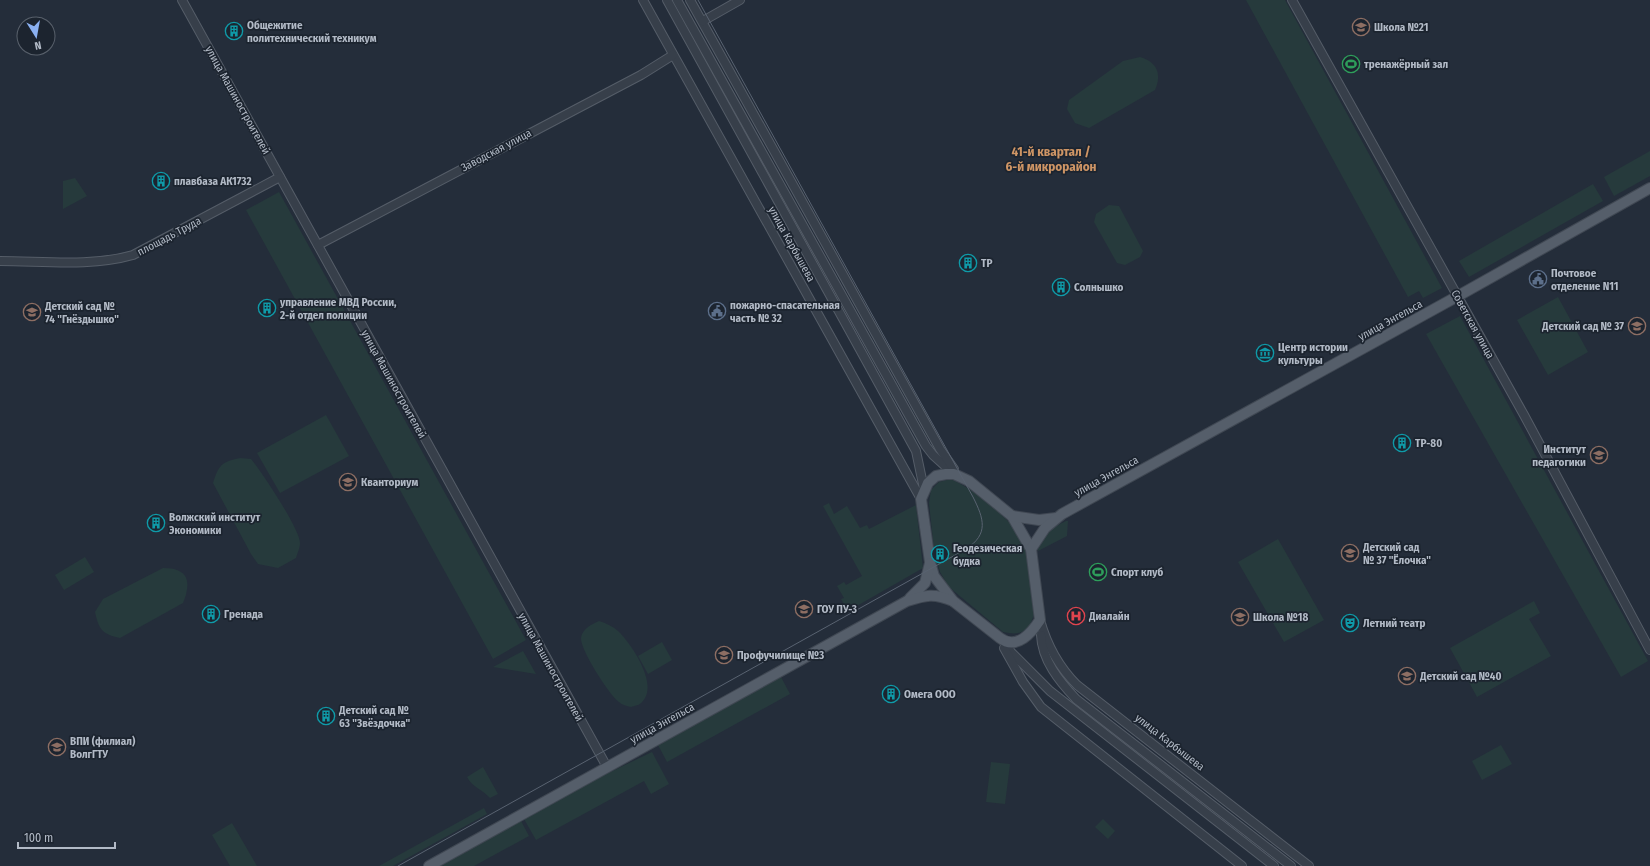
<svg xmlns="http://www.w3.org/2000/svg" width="1650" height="866" font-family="'Fira Sans Condensed',sans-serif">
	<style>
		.green { fill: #263a3c }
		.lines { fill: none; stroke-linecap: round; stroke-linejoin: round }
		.minor-casing { stroke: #555d68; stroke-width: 10 }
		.major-casing { stroke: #404853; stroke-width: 12 }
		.minor { stroke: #373f4a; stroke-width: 8 }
		.major { stroke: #555e6a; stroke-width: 10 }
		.tram { stroke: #596371; stroke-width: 1 }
		.labels { text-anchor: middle; stroke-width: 3.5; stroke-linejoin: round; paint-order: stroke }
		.poi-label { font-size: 11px; font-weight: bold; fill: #b2bac6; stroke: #1c242f; text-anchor: start }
		.street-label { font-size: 11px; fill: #b2bac6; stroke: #1c242f }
		.quarter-label { font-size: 13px; font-weight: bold; fill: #ce9565; stroke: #1c242f }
	</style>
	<rect width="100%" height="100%" fill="#242d3a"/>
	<g class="green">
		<path d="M1246,0H1285L1442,288L1423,298L1419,291L1408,297Z"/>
		<path d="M1140,57C1157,62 1162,74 1155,90L1089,128L1075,123L1067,109L1069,100L1123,61Z"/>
		<path d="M1650,151V176L1614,196L1604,177Z"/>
		<path d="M75,178L87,196L63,209V181Z"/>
		<path d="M1593,184L1603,201L1469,277L1459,261Z"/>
		<path d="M279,192L526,640L493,659L246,210Z"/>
		<path d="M1109,205L1119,206L1143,251L1140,257L1125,265L1117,263L1094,222L1096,214Z"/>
		<path d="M1558,297L1588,352L1548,375L1517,320Z"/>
		<path d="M1460,316L1648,661L1621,677L1426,334Z"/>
		<path d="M326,415L349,456L280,493L257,453Z"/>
		<path d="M240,458L251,459C261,471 300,529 300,543C300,548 297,554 296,558L278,568L258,564L251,554L213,483C219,465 221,462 240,458Z"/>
		<path d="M951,479C975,490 1016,521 1025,547C1030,564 1031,595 1034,614C1029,632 1021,636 1003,632L949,587L940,572L934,549L929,503L931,490L939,482Z"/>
		<path d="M829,503L834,514L847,506L860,528L867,525L869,529L916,505L923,568L848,611L841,599L844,598L837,586L844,582L846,585L862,576L823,506Z"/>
		<path d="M1066,521H1068L1067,536L1038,551C1037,535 1054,527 1066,521Z"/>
		<path d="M1278,539L1324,620L1284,642L1238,562Z"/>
		<path d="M85,557L94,572L64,590L55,575Z"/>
		<path d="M163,568C188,568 192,581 183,603L120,638C102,634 99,630 95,612L103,599Z"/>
		<path d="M1534,601L1540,613L1529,619L1551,656L1477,697L1450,648Z"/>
		<path d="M599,621C606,623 612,626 618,631C631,643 660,686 642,702C640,705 634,706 631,707C627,706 622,705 619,702C609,695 580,649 581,638C582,629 592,624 599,621Z"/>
		<path d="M662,642L672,660L648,674L638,656Z"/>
		<path d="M523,651L536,674L493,667Z"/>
		<path d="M781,677L790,694L667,762L658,745Z"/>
		<path d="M1501,745L1512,764L1482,780L1472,761Z"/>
		<path d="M652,752L669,784L651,794L644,781L536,840L524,819L598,778Z"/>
		<path d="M991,762L1010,764L1005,804L986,802Z"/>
		<path d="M483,767L498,794L490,798C482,789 473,788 467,777Z"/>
		<path d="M484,808L487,814L393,866H379Z"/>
		<path d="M1103,819L1115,831L1108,839L1095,827Z"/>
		<path d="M521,821L529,836L474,866H440Z"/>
		<path d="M232,823L257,866H230L212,835Z"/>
	</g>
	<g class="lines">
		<defs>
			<g id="minor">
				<path d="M182,0L607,767"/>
				<path d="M643,0L921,499"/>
				<path d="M667,0L916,451L924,489"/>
				<path d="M677,0L926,446L933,455L954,474"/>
				<path d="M690,0L940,449L954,469"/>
				<path d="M1292,0L1524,415L1650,650"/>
				<path d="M703,21L740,0"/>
				<path d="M318,245L641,75L673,55"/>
				<path d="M0,261C43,261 91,267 133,255L280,177"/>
				<path d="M1040,620C1047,645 1058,666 1077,685L1309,866"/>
				<path d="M1041,635C1042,660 1059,681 1076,699L1291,866"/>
				<path d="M1003,640L1011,652L1050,691L1274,866"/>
				<path d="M1004,648L1023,682L1041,707L1242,866"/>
			</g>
			<g id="major">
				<path d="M946,474H954L969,481L1012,516L1031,549L1040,620C1032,632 1017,651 1000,638L953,601L934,576L930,562L921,499L928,483L936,476Z"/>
				<path d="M1012,516L1039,520L1056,518"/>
				<path d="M1031,549L1045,528L1062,514L1458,296L1650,188"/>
				<path d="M910,598L925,583L930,563"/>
				<path d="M429,866L907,601C926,595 934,593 953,601"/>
			</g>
		</defs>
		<use href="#minor" class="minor-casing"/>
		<use href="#major" class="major-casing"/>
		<use href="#minor" class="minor"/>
		<use href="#major" class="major"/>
		<path class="tram" d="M398,866L966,549C989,534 984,519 973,497L698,0"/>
	</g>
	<defs>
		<symbol id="school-ring" viewBox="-11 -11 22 22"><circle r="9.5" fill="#1c242f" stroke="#8d6e63" stroke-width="1.5"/><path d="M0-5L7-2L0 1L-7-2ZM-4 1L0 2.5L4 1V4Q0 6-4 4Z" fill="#8d6e63"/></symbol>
		<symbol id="building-ring" viewBox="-11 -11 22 22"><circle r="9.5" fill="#1c242f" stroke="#0f9aa8" stroke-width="1.5"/><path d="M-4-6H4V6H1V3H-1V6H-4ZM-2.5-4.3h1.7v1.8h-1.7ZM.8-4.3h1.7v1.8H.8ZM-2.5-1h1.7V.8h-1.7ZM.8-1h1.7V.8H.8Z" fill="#0f9aa8"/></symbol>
		<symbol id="stadium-ring" viewBox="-11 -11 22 22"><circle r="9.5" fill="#1c242f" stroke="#2e9e5b" stroke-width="1.5"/><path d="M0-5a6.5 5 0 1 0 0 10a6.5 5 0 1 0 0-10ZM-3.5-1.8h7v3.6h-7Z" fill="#2e9e5b"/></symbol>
		<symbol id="civic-ring" viewBox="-11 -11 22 22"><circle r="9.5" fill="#1c242f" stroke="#5c6f8a" stroke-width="1.5"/><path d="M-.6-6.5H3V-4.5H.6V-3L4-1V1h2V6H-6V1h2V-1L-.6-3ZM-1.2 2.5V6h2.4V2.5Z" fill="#5c6f8a"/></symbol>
		<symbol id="museum-ring" viewBox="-11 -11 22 22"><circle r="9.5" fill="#1c242f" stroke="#0f9aa8" stroke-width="1.5"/><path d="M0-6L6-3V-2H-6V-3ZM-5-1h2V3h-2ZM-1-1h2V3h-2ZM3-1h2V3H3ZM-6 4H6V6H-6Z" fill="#0f9aa8"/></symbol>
		<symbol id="university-ring" viewBox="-11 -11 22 22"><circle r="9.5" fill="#1c242f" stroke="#8d6e63" stroke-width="1.5"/><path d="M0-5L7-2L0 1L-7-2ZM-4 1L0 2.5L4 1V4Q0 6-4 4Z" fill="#8d6e63"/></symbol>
		<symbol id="hospital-ring" viewBox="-11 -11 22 22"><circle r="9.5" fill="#1c242f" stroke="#e0444e" stroke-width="1.5"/><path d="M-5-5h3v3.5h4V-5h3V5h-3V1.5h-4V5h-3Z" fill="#e0444e"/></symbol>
		<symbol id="theatre-ring" viewBox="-11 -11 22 22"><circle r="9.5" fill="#1c242f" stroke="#0f9aa8" stroke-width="1.5"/><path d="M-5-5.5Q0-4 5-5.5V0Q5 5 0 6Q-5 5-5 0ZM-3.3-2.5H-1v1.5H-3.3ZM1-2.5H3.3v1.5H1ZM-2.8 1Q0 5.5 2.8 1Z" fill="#0f9aa8"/></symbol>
	</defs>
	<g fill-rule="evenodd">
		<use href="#school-ring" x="1351" y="17" width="20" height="20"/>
		<use href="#building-ring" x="224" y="21" width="20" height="20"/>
		<use href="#stadium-ring" x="1341" y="54" width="20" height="20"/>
		<use href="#building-ring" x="151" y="171" width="20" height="20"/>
		<use href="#building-ring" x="958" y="253" width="20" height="20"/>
		<use href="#civic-ring" x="1528" y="269" width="20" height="20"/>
		<use href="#building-ring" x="1051" y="277" width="20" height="20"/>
		<use href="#building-ring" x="257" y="298" width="20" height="20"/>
		<use href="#civic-ring" x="707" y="301" width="20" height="20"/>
		<use href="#school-ring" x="22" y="302" width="20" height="20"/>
		<use href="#school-ring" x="1627" y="316" width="20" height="20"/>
		<use href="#museum-ring" x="1255" y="343" width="20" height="20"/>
		<use href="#building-ring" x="1392" y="433" width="20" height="20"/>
		<use href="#university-ring" x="1589" y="445" width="20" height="20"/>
		<use href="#university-ring" x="338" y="472" width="20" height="20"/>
		<use href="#building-ring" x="146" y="513" width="20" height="20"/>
		<use href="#school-ring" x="1340" y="543" width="20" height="20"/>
		<use href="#building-ring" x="930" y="544" width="20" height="20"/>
		<use href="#stadium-ring" x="1088" y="562" width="20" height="20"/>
		<use href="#university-ring" x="794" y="599" width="20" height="20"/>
		<use href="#building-ring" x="201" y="604" width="20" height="20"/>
		<use href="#hospital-ring" x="1066" y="606" width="20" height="20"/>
		<use href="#school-ring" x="1230" y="607" width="20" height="20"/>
		<use href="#theatre-ring" x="1340" y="613" width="20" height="20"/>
		<use href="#school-ring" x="714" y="645" width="20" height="20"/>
		<use href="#school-ring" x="1397" y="666" width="20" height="20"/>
		<use href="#building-ring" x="881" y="684" width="20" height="20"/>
		<use href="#building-ring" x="316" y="706" width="20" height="20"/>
		<use href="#university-ring" x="47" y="737" width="20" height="20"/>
	</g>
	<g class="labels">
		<g class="poi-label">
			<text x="247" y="29">Общежитие<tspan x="247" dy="13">политехнический техникум</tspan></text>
			<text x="1374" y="31">Школа №21</text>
			<text x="1364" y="68">тренажёрный зал</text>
			<text x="174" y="185">плавбаза АК1732</text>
			<text x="981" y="267">ТР</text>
			<text x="1551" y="277">Почтовое<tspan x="1551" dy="13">отделение N11</tspan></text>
			<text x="1074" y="291">Солнышко</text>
			<text x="280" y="306">управление МВД России,<tspan x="280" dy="13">2-й отдел полиции</tspan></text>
			<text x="730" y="309">пожарно-спасательная<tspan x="730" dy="13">часть № 32</tspan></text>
			<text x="45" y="310">Детский сад №<tspan x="45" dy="13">74 "Гнёздышко"</tspan></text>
			<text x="1624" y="330" text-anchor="end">Детский сад № 37</text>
			<text x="1278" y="351">Центр истории<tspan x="1278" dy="13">культуры</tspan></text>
			<text x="1415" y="447">ТР-80</text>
			<text x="1586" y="453" text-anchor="end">Институт<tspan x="1586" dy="13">педагогики</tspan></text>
			<text x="361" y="486">Кванториум</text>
			<text x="169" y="521">Волжский институт<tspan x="169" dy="13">Экономики</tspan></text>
			<text x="1363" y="551">Детский сад<tspan x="1363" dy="13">№ 37 "Ёлочка"</tspan></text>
			<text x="953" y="552">Геодезическая<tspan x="953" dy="13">будка</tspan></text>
			<text x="1111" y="576">Спорт клуб</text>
			<text x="817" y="613">ГОУ ПУ-3</text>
			<text x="224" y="618">Гренада</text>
			<text x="1089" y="620">Диалайн</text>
			<text x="1253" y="621">Школа №18</text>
			<text x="1363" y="627">Летний театр</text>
			<text x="737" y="659">Профучилище №3</text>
			<text x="1420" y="680">Детский сад №40</text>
			<text x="904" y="698">Омега ООО</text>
			<text x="339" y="714">Детский сад №<tspan x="339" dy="13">63 "Звёздочка"</tspan></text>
			<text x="70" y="745">ВПИ (филиал)<tspan x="70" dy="13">ВолгГТУ</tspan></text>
		</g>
		<g class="street-label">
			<text transform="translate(238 100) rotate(61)" y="4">улица Машиностроителей</text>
			<text transform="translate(496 150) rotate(-28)" y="4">Заводская улица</text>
			<text transform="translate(169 236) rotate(-28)" y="4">площадь Труда</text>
			<text transform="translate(792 244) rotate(61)" y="4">улица Карбышева</text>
			<text transform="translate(1390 320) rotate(-29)" y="4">улица Энгельса</text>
			<text transform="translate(1473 324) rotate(61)" y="4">Советская улица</text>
			<text transform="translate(394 384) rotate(61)" y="4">улица Машиностроителей</text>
			<text transform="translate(1106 476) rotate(-29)" y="4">улица Энгельса</text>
			<text transform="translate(551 667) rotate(61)" y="4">улица Машиностроителей</text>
			<text transform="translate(662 723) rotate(-29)" y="4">улица Энгельса</text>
			<text transform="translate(1170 742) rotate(38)" y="4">улица Карбышева</text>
		</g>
		<g class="quarter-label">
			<text x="1051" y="156">41-й квартал /<tspan x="1051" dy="15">6-й микрорайон</tspan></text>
		</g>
	</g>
	<g transform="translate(36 36) rotate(169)"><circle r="19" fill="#1c242f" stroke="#58606b"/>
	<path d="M0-3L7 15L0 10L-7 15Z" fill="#8bb1f2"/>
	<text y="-6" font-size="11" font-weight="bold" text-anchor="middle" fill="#b2bac6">N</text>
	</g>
	<path d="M18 842v6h97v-6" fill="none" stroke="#b2bac6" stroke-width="2"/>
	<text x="24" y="842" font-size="12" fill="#b2bac6" stroke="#1c242f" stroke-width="3" paint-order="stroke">100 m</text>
</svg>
